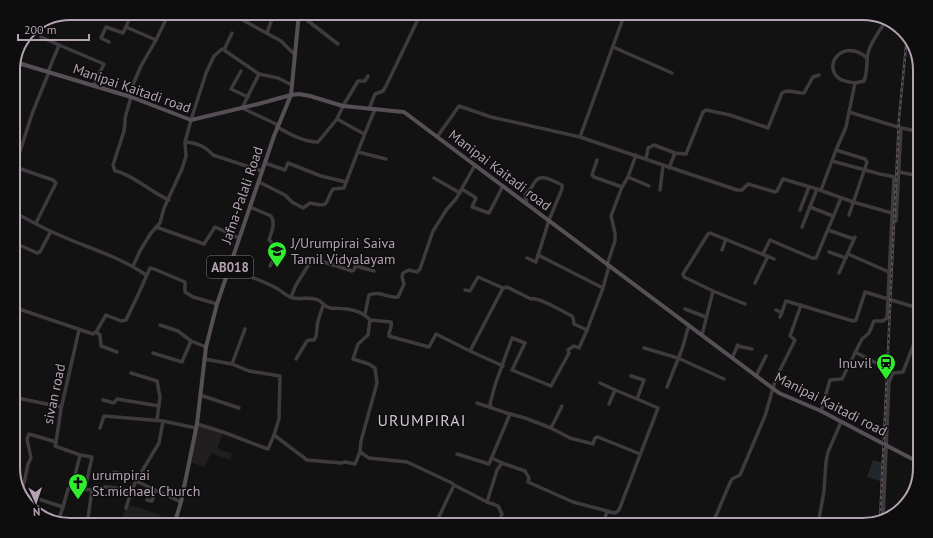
<svg xmlns="http://www.w3.org/2000/svg" width="933" height="538" font-family="'PT Sans',sans-serif">
	<style>
		.built { fill: #201e1f }
		.green { fill: #22272b }
		.lines { fill: none; stroke-linecap: round; stroke-linejoin: round }
		.minor { stroke: #3f3a3e; stroke-width: 3.5 }
		.major { stroke: #574f56; stroke-width: 4 }
		.rail-casing { stroke: #574f57; stroke-width: 2.5 }
		.rail { stroke: #0e0d0e; stroke-width: 1; stroke-dasharray: 3; stroke-linecap: butt }
		.labels { text-anchor: middle; dominant-baseline: central; stroke-width: 3; stroke-linejoin: round; paint-order: stroke }
		.shield { fill: #0e0d0e; stroke: #827682; stroke-width: 1 }
		.shield-label { font-size: 13px; font-weight: bold; fill: #b4a3b3 }
		.street-label { font-size: 14px; fill: #b4a3b3; stroke: #0e0d0e }
		.poi-label { font-size: 14px; fill: #b4a3b3; stroke: #0e0d0e; text-anchor: start }
		.quarter-label { font-size: 16px; letter-spacing: 1px; fill: #d0c4cf; stroke: #0e0d0e }
		.rim { fill: none; stroke: #b4a3b3; stroke-width: 2 }
	</style>
	<rect width="100%" height="100%" fill="#131213"/>
	<g class="built">
		<path d="M195 422 223 434 217 448 232 454 230 460 211 453 204 467 188 461Z"/>
		<path d="M75 474 87 478 85 489 72 488Z"/>
		<path d="M127 504 161 515 157 525H120Z"/>
	</g>
	<path class="green" d="M873 460 884 463 883 482 867 477Z"/>
	<g class="lines">
		<g class="minor">
			<path d="M114 13 129 19 126 27 156 40"/>
			<path d="M237 13 239 14V18L281 41 295 55"/>
			<path d="M299 14 338 44"/>
			<path d="M887 19C881 29 871 41 868 53 866 62 868 72 864 81L855 83 849 112 901 128 896 221"/>
			<path d="M232 33 224 50 259 74 278 78 292 85"/>
			<path d="M267 33 274 13"/>
			<path d="M41 37 59 45 48 72"/>
			<path d="M109 42 101 38 106 27 123 33 126 27"/>
			<path d="M59 45 104 64 93 86"/>
			<path d="M613 47 672 73"/>
			<path d="M241 71 231 89 248 97"/>
			<path d="M259 74 242 108 278 125"/>
			<path d="M855 83C850 82 845 82 840 79 821 66 843 37 867 58"/>
			<path d="M128 96 141 66 156 40 169 13"/>
			<path d="M131 97 125 118V123L124 131 113 165 115 171C132 174 152 193 169 200"/>
			<path d="M369 109 375 94 383 91 386 86 421 13"/>
			<path d="M337 119 364 134"/>
			<path d="M191 120 206 73 214 56 222 49"/>
			<path d="M277 127C290 134 303 142 318 142L337 119 343 106 358 81H365L368 76"/>
			<path d="M901 128 917 131 920 127"/>
			<path d="M437 137 459 106 491 117 580 137 625 13"/>
			<path d="M580 137 737 190H742L748 184 775 192 777 191 783 179 817 189 853 202 892 213"/>
			<path d="M185 142C197 143 205 146 213 155L262 171"/>
			<path d="M358 152 386 159"/>
			<path d="M646 159 648 148 654 145 675 153 686 154 703 112 706 110 730 115 768 128 782 93C788 88 797 94 804 93L813 77 819 75"/>
			<path d="M597 160 592 175 594 177 622 187"/>
			<path d="M832 161 880 174 895 177"/>
			<path d="M265 163 285 170 288 163 321 176 346 182"/>
			<path d="M669 168 675 153"/>
			<path d="M899 172 920 176"/>
			<path d="M628 177 649 186"/>
			<path d="M434 178 460 193"/>
			<path d="M259 182 285 195 292 202 303 208 310 203C331 208 324 203 333 189L344 188C354 161 364 135 375 109"/>
			<path d="M462 189 476 198 472 207 489 213 503 186"/>
			<path d="M660 190 663 166"/>
			<path d="M821 190 836 150"/>
			<path d="M527 204 525 195C532 188 530 189 535 182 540 172 555 182 562 185V189L549 220 536 262 527 258"/>
			<path d="M250 207 271 216C276 223 271 233 269 240L277 248 278 250 270 266"/>
			<path d="M810 207 833 216"/>
			<path d="M800 210 809 187"/>
			<path d="M13 212C28 219 42 228 57 234 87 248 119 256 146 275"/>
			<path d="M849 215 867 162 865 159 836 150 846 127 849 112"/>
			<path d="M36 223 56 183 53 180 15 167 32 114 49 72"/>
			<path d="M156 227 204 244 215 227 239 238"/>
			<path d="M802 227 817 189"/>
			<path d="M828 230 854 239"/>
			<path d="M13 248 15 243 37 253 40 252 51 231"/>
			<path d="M722 250 726 239"/>
			<path d="M829 252 846 258"/>
			<path d="M763 254 770 240 812 258H816L841 198"/>
			<path d="M848 254 889 272"/>
			<path d="M538 255 603 288 609 266"/>
			<path d="M607 265 615 241V233L611 216 622 187 628 177 636 155"/>
			<path d="M133 266 140 251 151 233 160 223 164 208 182 169 186 156 185 142 191 120"/>
			<path d="M839 273 855 237"/>
			<path d="M755 283 768 256"/>
			<path d="M920 286 914 304V306L920 309"/>
			<path d="M465 290 470 291 478 277 503 288"/>
			<path d="M713 291 745 304"/>
			<path d="M291 297 296 285 311 261 324 262 352 271 354 270 355 267 356 266 374 271"/>
			<path d="M13 307 93 334 96 332 106 315 121 321 126 320 138 295 150 268 154 269 185 282V292L193 297 217 304"/>
			<path d="M685 309 706 317"/>
			<path d="M776 310 782 313"/>
			<path d="M365 314 369 295C380 290 388 299 398 297L404 284 402 277 403 273 409 270 417 272 420 269 433 231 447 209 456 199 475 165"/>
			<path d="M780 317 786 301 853 321 856 320 865 292 911 306H914"/>
			<path d="M370 320 391 322C393 327 388 331 389 336L392 337 429 347 436 334 470 351"/>
			<path d="M160 325 178 331 191 341 206 347"/>
			<path d="M96 332 100 335 101 346 117 352"/>
			<path d="M702 335 713 291 684 277 683 274 708 234 710 233 774 259"/>
			<path d="M737 346 752 349"/>
			<path d="M644 348 678 358 724 379"/>
			<path d="M855 352 880 365"/>
			<path d="M153 353 182 362 191 341"/>
			<path d="M732 358 738 345"/>
			<path d="M204 359 232 364 249 371 280 376 279 419 274 435"/>
			<path d="M296 359 307 341 309 340H314C318 335 316 333 317 328 317 321 321 312 323 306"/>
			<path d="M232 364 245 329"/>
			<path d="M503 366 470 351 503 288 507 287 531 299C540 297 563 312 572 316L573 318 574 324 587 330"/>
			<path d="M131 373 157 381 160 397 157 420"/>
			<path d="M756 376 766 356"/>
			<path d="M600 383 615 390"/>
			<path d="M667 387 682 349 689 325"/>
			<path d="M200 395 239 408"/>
			<path d="M13 397 61 407"/>
			<path d="M103 400 114 403 117 399 159 406"/>
			<path d="M477 403 510 414"/>
			<path d="M609 404 615 390 637 399"/>
			<path d="M491 407 490 404 495 385 512 338 525 343 512 370 551 386 569 353 568 350 574 346 579 348 587 330 603 288"/>
			<path d="M821 411 830 380 842 379 862 339 869 333 874 321H883L887 318 894 177"/>
			<path d="M197 424 223 432 265 448 268 449 274 435 307 460 341 463 345 462 355 464 360 452 361 441 377 383 375 368 369 364 353 359 358 344 368 335 370 320C359 308 345 309 330 308 324 307 323 302 318 300 310 296 301 300 293 298 287 297 283 292 278 289 263 280 245 275 229 269"/>
			<path d="M100 428 104 416 163 421"/>
			<path d="M551 428 562 406"/>
			<path d="M56 442 55 446 80 455 72 488"/>
			<path d="M360 452 369 458 407 462 452 483 454 485 435 525"/>
			<path d="M457 454 489 464 510 414 525 418 551 428 570 438 593 444 595 438 598 437 640 454"/>
			<path d="M80 455 92 457 85 489"/>
			<path d="M492 458 502 463"/>
			<path d="M114 472 136 478"/>
			<path d="M454 485 487 502 497 470 502 463 525 471 529 478 528 482 573 502 607 511"/>
			<path d="M23 494 63 507 68 489 72 488 92 490 106 487 115 488 131 492 136 481"/>
			<path d="M21 498 28 464 31 458 27 439 29 434 56 442 61 409 79 330"/>
			<path d="M147 500 152 501 155 491"/>
			<path d="M181 502 136 481 159 443 163 421 196 428"/>
			<path d="M487 502 498 506 502 514 498 525"/>
			<path d="M126 508 131 492"/>
			<path d="M883 520 889 382 893 373 903 372 920 328"/>
			<path d="M58 522 63 507"/>
			<path d="M87 525 92 490"/>
			<path d="M603 525 607 511 615 513 619 510 658 408 637 399 644 380 631 376"/>
			<path d="M712 525 729 485 732 479 740 475 765 416 776 378 795 340 790 336 801 305"/>
			<path d="M818 525 824 491 826 462 828 452 841 422"/>
		</g>
		<g class="major">
			<path d="M15 62 131 97 191 120 258 104 291 95 299 94 310 96 343 106 404 112 779 393 821 411 920 463"/>
			<path d="M174 525 181 502 197 424 206 347 217 304 274 136 291 95 299 13"/>
		</g>
		<g class="rail-casing">
			<path id="rail" d="M880 520 899 118 907 36"/>
		</g>
		<use href="#rail" class="rail"/>
	</g>
	<defs>
		<g id="school-pin" transform="scale(1)"><path d="M0 17L-7.5 6A9.5 9.5 0 1 1 7.5 6Z" fill="#30ee2f" stroke="#0e0d0e"/><path d="M0-5L7-2L0 1L-7-2ZM-4 1L0 2.5L4 1V4Q0 6-4 4Z" fill="#111"/></g>
		<g id="station-pin" transform="scale(1)"><path d="M0 17L-7.5 6A9.5 9.5 0 1 1 7.5 6Z" fill="#30ee2f" stroke="#0e0d0e"/><path d="M-3-6H3Q5-6 5-4V2Q5 4 3 4L4.5 6H3L1.5 4h-3L-3 6H-4.5L-3 4Q-5 4-5 2V-4Q-5-6-3-6ZM-3.5-4v3h7v-3ZM-3.5 1v1.5H-2V1ZM2 1v1.5H3.5V1Z" fill="#111"/></g>
		<g id="church-pin" transform="scale(1)"><path d="M0 17L-7.5 6A9.5 9.5 0 1 1 7.5 6Z" fill="#30ee2f" stroke="#0e0d0e"/><path d="M-1.2-6h2.4v3.5h3.3v2.4h-3.3V6h-2.4V-.1h-3.3v-2.4h3.3Z" fill="#111"/></g>
	</defs>
	<g fill-rule="evenodd">
		<use href="#school-pin" x="277" y="251"/>
		<use href="#station-pin" x="886" y="363"/>
		<use href="#church-pin" x="78" y="483"/>
	</g>
	<g class="labels">
		<rect class="shield" x="207" y="256" width="46" height="22" rx="3"/>
		<g class="shield-label">
			<text x="230" y="267">AB018</text>
		</g>
		<g class="street-label">
			<text transform="translate(132 88) rotate(19)">Manipai Kaitadi road</text>
			<text transform="translate(500 170) rotate(37)">Manipai Kaitadi road</text>
			<text transform="translate(242 195) rotate(-71)">Jafna-Palali Road</text>
			<text transform="translate(54 394) rotate(-78)">sivan road</text>
			<text transform="translate(831 404) rotate(27)">Manipai Kaitadi road</text>
		</g>
		<g class="poi-label">
			<text x="291" y="243">J/Urumpirai Saiva<tspan x="291" dy="16">Tamil Vidyalayam</tspan></text>
			<text x="872" y="363" text-anchor="end">Inuvil</text>
			<text x="92" y="475">urumpirai<tspan x="92" dy="16">St.michael Church</tspan></text>
		</g>
		<g class="quarter-label">
			<text x="422" y="420">URUMPIRAI</text>
		</g>
	</g>
	<path d="M0 0H933V538H0ZM70 20H863A50 50 0 0 1 913 70V468A50 50 0 0 1 863 518H70A50 50 0 0 1 20 468V70A50 50 0 0 1 70 20Z" fill="#0e0d0e" fill-rule="evenodd"/>
	<path class="rim" d="M70 20H863A50 50 0 0 1 913 70V468A50 50 0 0 1 863 518H70A50 50 0 0 1 20 468V70A50 50 0 0 1 70 20Z"/>
	<g transform="translate(36 502) rotate(177)" stroke="#0e0d0e" stroke-width="3" paint-order="stroke">
	<path d="M0-3L7 15L0 10L-7 15Z" fill="#b4a3b3"/>
	<text y="-6" font-size="11" font-weight="bold" text-anchor="middle" fill="#b4a3b3">N</text>
	</g>
	<path d="M18 34v6h71v-6" fill="none" stroke="#b4a3b3" stroke-width="2"/>
	<text x="24" y="34" font-size="12" fill="#b4a3b3" stroke="#0e0d0e" stroke-width="3" paint-order="stroke">200 m</text>
</svg>
